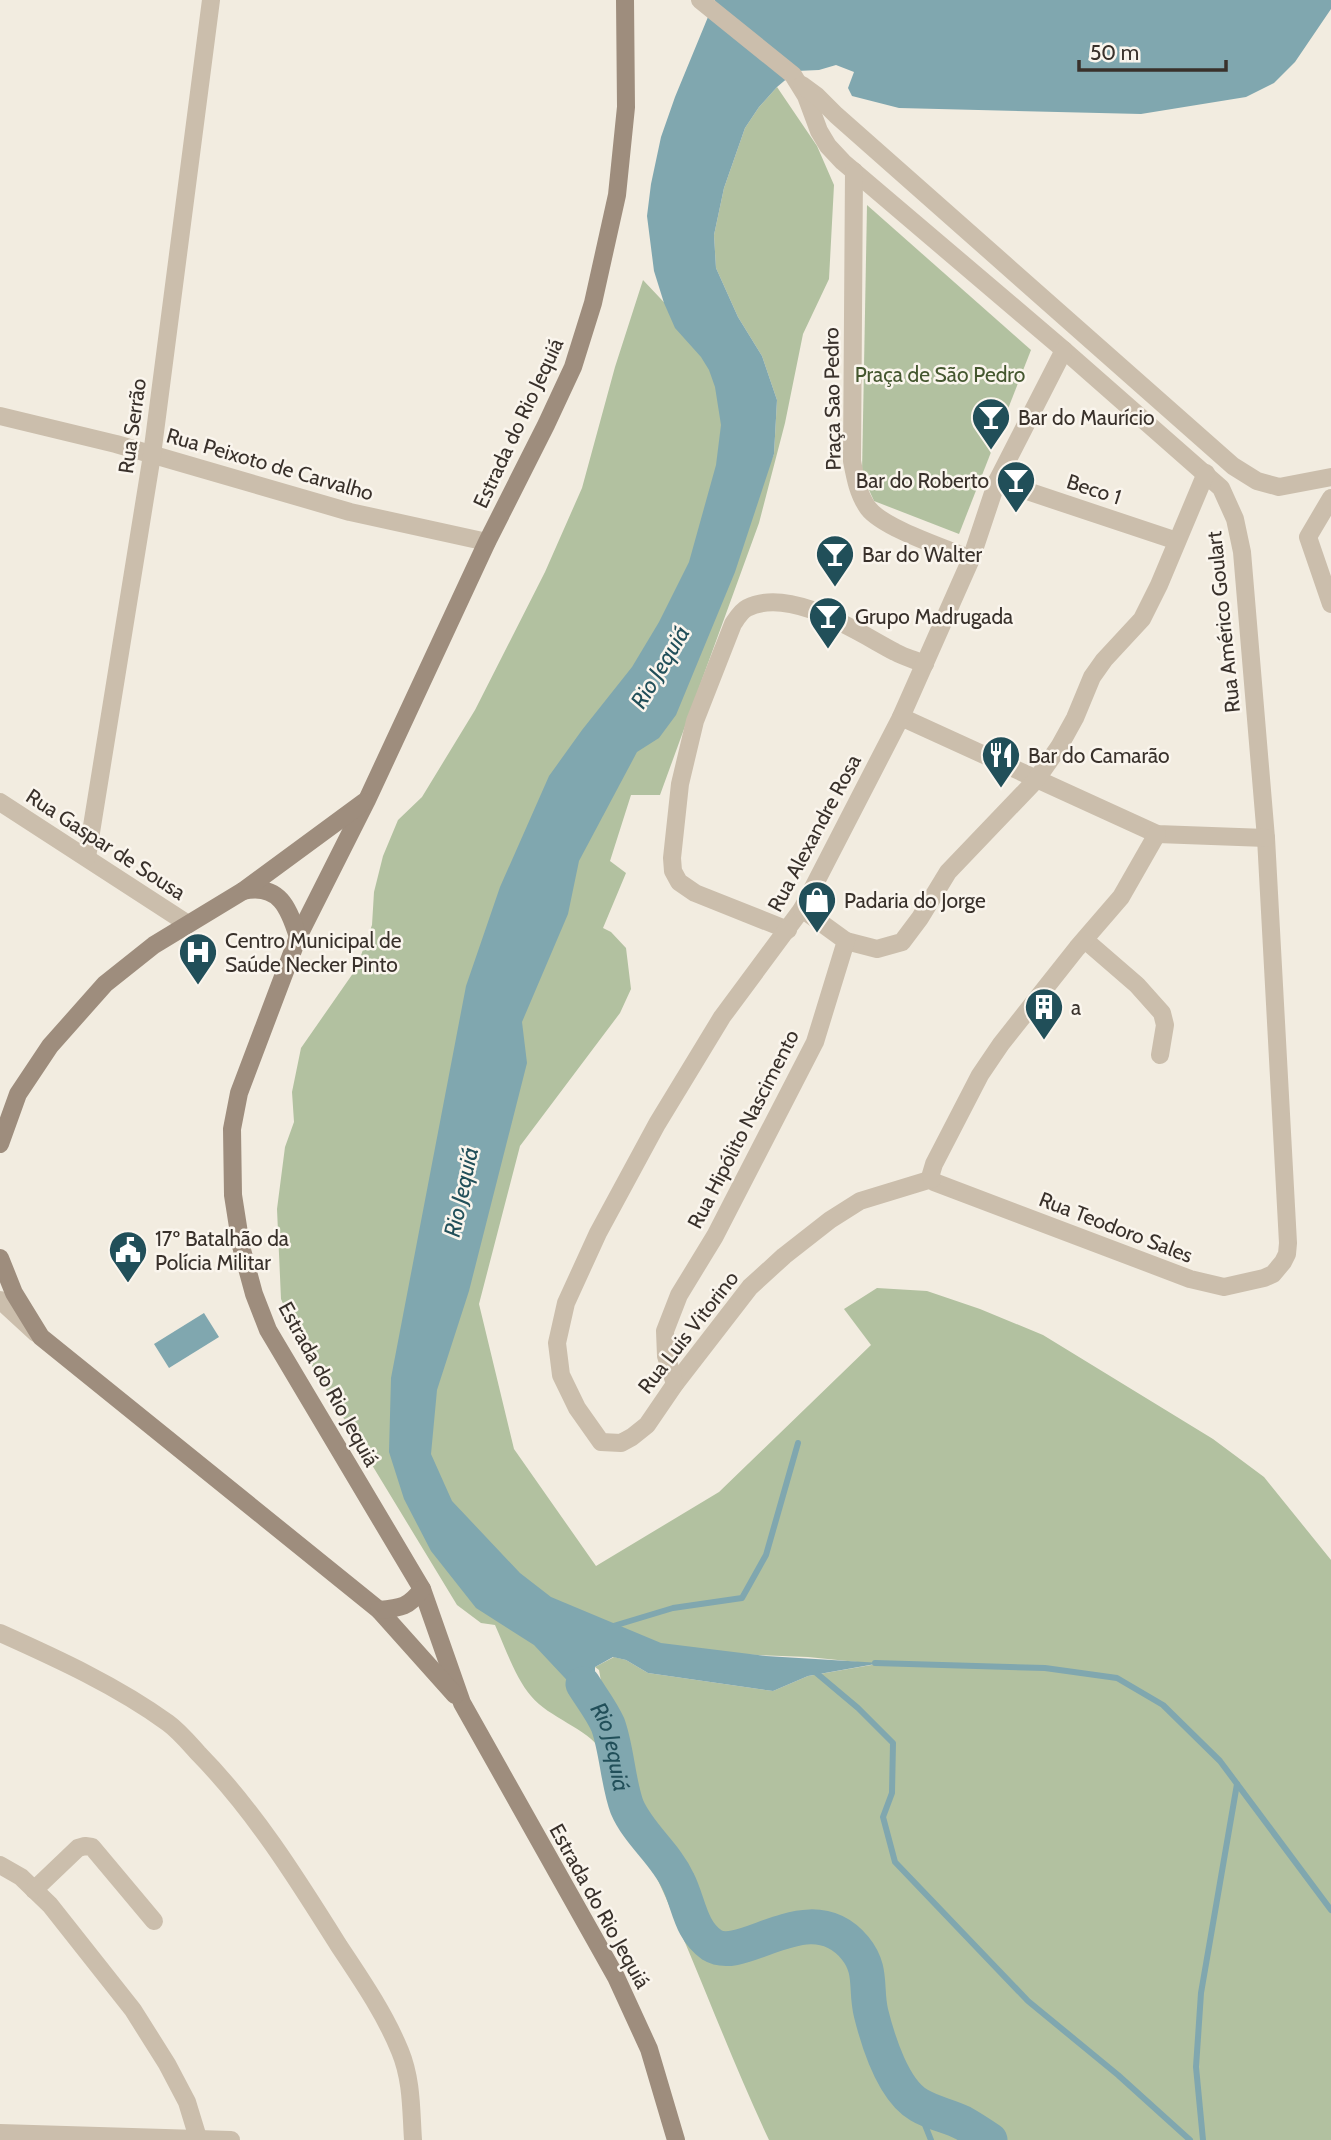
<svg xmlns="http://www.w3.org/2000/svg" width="1331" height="2140" font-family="Cabin,sans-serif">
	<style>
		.green { fill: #b2c1a0 }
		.water { fill: #80a7af }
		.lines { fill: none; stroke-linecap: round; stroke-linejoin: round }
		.stream { stroke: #80a7af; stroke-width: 6 }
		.river { stroke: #80a7af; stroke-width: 35 }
		.minor { stroke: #cbbeac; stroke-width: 18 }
		.secondary { stroke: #9e8d7d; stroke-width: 18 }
		.labels { text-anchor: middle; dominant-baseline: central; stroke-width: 5; stroke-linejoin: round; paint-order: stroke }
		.park-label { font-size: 21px; fill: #44572f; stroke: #faf5ed }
		.street-label { font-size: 21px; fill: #39312b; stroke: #faf5ed }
		.poi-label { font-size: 21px; fill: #39312b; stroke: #faf5ed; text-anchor: start }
		.water-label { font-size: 23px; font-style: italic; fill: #214f59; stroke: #faf5ed }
	</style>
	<rect width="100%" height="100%" fill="#f2ece0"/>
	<g class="green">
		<path d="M777 87 817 146 834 185 829 279 803 334 785 423 759 523 660 795H631L610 861 626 873 603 928 611 932 626 948 631 989 620 1013 520 1146 479 1304 514 1449 596 1566 719 1492 871 1345 844 1309 877 1288 927 1291 980 1309 1043 1335 1213 1439 1264 1477 1331 1560V2140H769C728 2053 696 1963 656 1876 644 1849 626 1824 611 1797 604 1784 611 1766 602 1751 587 1728 549 1718 531 1696 515 1677 505 1647 495 1625L481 1623 457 1605 304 1353 281 1299 277 1209 285 1147 294 1122 292 1092 301 1048 356 969 372 925 374 892 383 856 398 820 422 797 475 710 545 572 582 488 615 367 643 280 709 350 719 366 725 384 732 425 727 468 700 566 668 627 641 673 591 736 559 781 511 891 476 989 401 1379 400 1451 416 1513 455 1575 489 1615 539 1636 602 1687 599 1670 595 1667 614 1657 626 1660 648 1673 773 1691 808 1676 877 1664 808 1657 659 1651 644 1642 568 1610 547 1604 514 1579 445 1506 423 1456 429 1388 461 1288 519 1063 513 1021 560 912 572 858 631 746 653 732 668 711 774 454 777 400 762 356 738 317 716 268 714 235 724 188 745 128 759 107Z"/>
		<path d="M867 205 1031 350 959 534 874 501 862 474Z"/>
	</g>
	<g class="water">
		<path d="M715 0H1331V9L1295 62 1274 83 1246 97 1141 114 899 108 852 96 848 88 854 72 836 65 819 70 796 71 777 87 759 107 745 128 724 188 714 235 716 268 738 317 762 356 777 400 774 454 735 572 676 715 659 738 637 752 579 861 568 914 522 1022 527 1063 469 1291 437 1390 431 1454 452 1501 520 1573 551 1597 661 1643 766 1656 881 1663 808 1676 773 1691 648 1673 626 1660 613 1657 595 1667V1678L607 1723 534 1645 476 1608 431 1551 404 1499 389 1452 391 1378 466 986 500 887 549 776 582 730 632 667 659 622 689 562 716 465 721 425 715 387 709 370 701 357 675 328 664 303 654 271 647 216 651 184 661 137 675 97Z"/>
		<path d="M204 1313 219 1337 169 1368 154 1344Z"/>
	</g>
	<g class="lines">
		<g class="stream">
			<path d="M610 1627 673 1608 742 1598 766 1555 798 1443"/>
			<path d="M875 1663 1045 1668 1117 1678 1163 1705 1220 1761 1331 1910"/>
			<path d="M814 1671 858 1708 893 1743 892 1793 883 1817 895 1862 1028 2001 1118 2075 1190 2140"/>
			<path d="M917 2105 931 2140"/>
			<path d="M1203 2140 1196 2067 1201 1993 1237 1784"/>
		</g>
		<path class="river" id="s1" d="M583 1684C591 1697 602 1711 608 1725 617 1750 618 1783 627 1807 639 1835 665 1853 678 1881 689 1903 690 1930 712 1945 744 1965 809 1893 855 1948 873 1970 865 1988 871 2013 878 2041 893 2090 919 2105 932 2113 949 2116 963 2123 972 2128 981 2134 990 2140"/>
		<g class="minor">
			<path d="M700 0 793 75 806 96 819 131 828 146 843 162 1064 350 1221 488 1235 519 1242 552 1266 838 1288 1243 1287 1254 1283 1262 1273 1274 1264 1278 1224 1287 1190 1279 934 1182 932 1179"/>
			<path d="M802 85 817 96 836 115 1233 466 1257 481 1279 487 1331 477"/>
			<path d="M854 171 852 461C855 477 858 494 868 508 883 528 945 548 971 559"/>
			<path d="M0 416 116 444 350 512 487 542"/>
			<path d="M997 481 1177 541"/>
			<path d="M1331 498 1308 537 1331 604"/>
			<path d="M901 717 1157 834 1266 838"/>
			<path d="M0 802 188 924"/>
			<path d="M87 857 152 455 211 0"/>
			<path d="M788 930 695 893 679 882 673 871 672 858 680 784 695 721 733 624C737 618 741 611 747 608 790 586 857 632 895 652 904 657 915 660 925 664"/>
			<path d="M1085 940 1137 985 1162 1013 1165 1025 1160 1055"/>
			<path d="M846 941 877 949 902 942 920 918 948 872 1036 780 1059 747 1075 718 1092 677 1104 660 1142 619 1159 585 1206 473"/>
			<path d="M932 1179 860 1201 830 1220 784 1256 750 1287 675 1384 647 1425 632 1437 621 1443 601 1442 577 1408 561 1375 557 1343 566 1303 598 1233 657 1124 722 1017 802 909 901 717 971 559 997 481 1064 350"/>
			<path d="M932 1179 931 1174 934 1164 980 1075 1001 1044 1077 948 1121 897 1157 834"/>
			<path d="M0 1300 36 1333"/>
			<path d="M675 1384 666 1356 665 1331 679 1295 715 1236 815 1042 846 941 802 909"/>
			<path d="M0 1633C58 1659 117 1686 168 1723 179 1731 189 1743 198 1753 254 1810 297 1879 339 1946 361 1979 385 2014 400 2051 412 2080 411 2110 413 2140"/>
			<path d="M0 1865 21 1877 50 1905 133 2010 167 2064 187 2102 198 2138"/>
			<path d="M34 1890 78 1848 85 1846 92 1847 154 1921"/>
			<path d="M0 2133 231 2140"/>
		</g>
		<g class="secondary">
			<path d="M625 0 626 107 617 195 593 303 573 367 546 425 487 542 367 800 298 937 239 1093 232 1129 233 1195 241 1246 254 1294 268 1330 422 1589 462 1703 616 1977 649 2049 676 2140"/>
			<path d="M243 891C279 883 289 908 298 937"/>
			<path d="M0 1144 18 1094 50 1046 105 984 154 945 243 891 364 802"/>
			<path d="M0 1258 14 1293 41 1337 379 1610 455 1695"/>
			<path d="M379 1610C401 1608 409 1607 422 1589"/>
		</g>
	</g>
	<defs>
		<g id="bar-pin" transform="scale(2.0125)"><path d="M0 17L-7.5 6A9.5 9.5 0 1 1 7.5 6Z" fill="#214f59" stroke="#faf5ed"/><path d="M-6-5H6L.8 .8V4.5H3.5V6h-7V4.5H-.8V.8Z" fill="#fff"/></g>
		<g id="restaurant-pin" transform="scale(2.0125)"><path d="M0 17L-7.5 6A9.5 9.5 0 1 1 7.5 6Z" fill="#214f59" stroke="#faf5ed"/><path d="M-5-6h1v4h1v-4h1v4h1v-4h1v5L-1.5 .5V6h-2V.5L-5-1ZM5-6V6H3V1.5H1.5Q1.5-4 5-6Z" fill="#fff"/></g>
		<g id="shop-pin" transform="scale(2.0125)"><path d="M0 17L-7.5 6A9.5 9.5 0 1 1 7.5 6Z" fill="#214f59" stroke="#faf5ed"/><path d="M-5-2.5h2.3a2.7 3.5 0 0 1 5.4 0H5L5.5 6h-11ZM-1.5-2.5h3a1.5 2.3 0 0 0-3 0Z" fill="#fff"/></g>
		<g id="hospital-pin" transform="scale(2.0125)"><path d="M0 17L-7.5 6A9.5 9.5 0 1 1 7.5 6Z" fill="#214f59" stroke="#faf5ed"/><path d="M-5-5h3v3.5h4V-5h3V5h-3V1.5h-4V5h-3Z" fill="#fff"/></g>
		<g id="building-pin" transform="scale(2.0125)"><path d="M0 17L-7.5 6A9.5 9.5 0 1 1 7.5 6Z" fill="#214f59" stroke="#faf5ed"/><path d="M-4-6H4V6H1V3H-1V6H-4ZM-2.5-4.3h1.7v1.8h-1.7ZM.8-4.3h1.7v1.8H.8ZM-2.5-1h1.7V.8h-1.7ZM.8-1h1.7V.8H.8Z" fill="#fff"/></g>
		<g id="civic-pin" transform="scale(2.0125)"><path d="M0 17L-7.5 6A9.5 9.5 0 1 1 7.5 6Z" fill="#214f59" stroke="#faf5ed"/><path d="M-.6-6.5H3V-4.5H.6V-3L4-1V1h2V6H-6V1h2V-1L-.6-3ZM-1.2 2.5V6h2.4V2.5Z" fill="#fff"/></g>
	</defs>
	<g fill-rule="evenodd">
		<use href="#bar-pin" x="991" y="417"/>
		<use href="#bar-pin" x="1016" y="480"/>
		<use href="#bar-pin" x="835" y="554"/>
		<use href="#bar-pin" x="828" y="616"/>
		<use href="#restaurant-pin" x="1001" y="755"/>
		<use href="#shop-pin" x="817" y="900"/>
		<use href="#hospital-pin" x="198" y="952"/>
		<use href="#building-pin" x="1044" y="1007"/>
		<use href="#civic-pin" x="128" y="1250"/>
	</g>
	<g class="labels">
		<g class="park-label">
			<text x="940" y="374">Praça de São Pedro</text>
		</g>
		<g class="street-label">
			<text transform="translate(832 399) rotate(-91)">Praça Sao Pedro</text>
			<text transform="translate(518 423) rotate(-65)">Estrada do Rio Jequiá</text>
			<text transform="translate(132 426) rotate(-82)">Rua Serrão</text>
			<text transform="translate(270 464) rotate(16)">Rua Peixoto de Carvalho</text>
			<text transform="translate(1094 489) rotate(18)">Beco 1</text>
			<text transform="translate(1223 622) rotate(-96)">Rua Américo Goulart</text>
			<text transform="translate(814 833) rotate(-62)">Rua Alexandre Rosa</text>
			<text transform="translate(106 844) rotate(33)">Rua Gaspar de Sousa</text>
			<text transform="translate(743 1129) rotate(-63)">Rua Hipólito Nascimento</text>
			<text transform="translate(1116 1227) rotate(21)">Rua Teodoro Sales</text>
			<text transform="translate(688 1332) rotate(-52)">Rua Luis Vitorino</text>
			<text transform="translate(329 1384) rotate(61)">Estrada do Rio Jequiá</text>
			<text transform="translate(600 1906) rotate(61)">Estrada do Rio Jequiá</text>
		</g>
		<g class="poi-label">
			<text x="1018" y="417">Bar do Maurício</text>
			<text x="989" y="480" text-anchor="end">Bar do Roberto</text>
			<text x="862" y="554">Bar do Walter</text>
			<text x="855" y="616">Grupo Madrugada</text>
			<text x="1028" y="755">Bar do Camarão</text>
			<text x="844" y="900">Padaria do Jorge</text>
			<text x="225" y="940">Centro Municipal de<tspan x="225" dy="24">Saúde Necker Pinto</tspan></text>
			<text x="1071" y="1007">a</text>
			<text x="155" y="1238">17º Batalhão da<tspan x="155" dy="24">Polícia Militar</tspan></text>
		</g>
		<g class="water-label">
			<text transform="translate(660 667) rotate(-59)">Rio Jequiá</text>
			<text transform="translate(461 1192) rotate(-78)">Rio Jequiá</text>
			<text stroke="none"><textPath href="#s1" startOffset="70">Rio Jequiá</textPath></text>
		</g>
	</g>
	<path d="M1079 60v10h147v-10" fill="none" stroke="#39312b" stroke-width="3.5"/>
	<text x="1090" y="60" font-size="21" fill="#39312b" stroke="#faf5ed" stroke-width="5" paint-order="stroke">50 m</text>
</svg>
